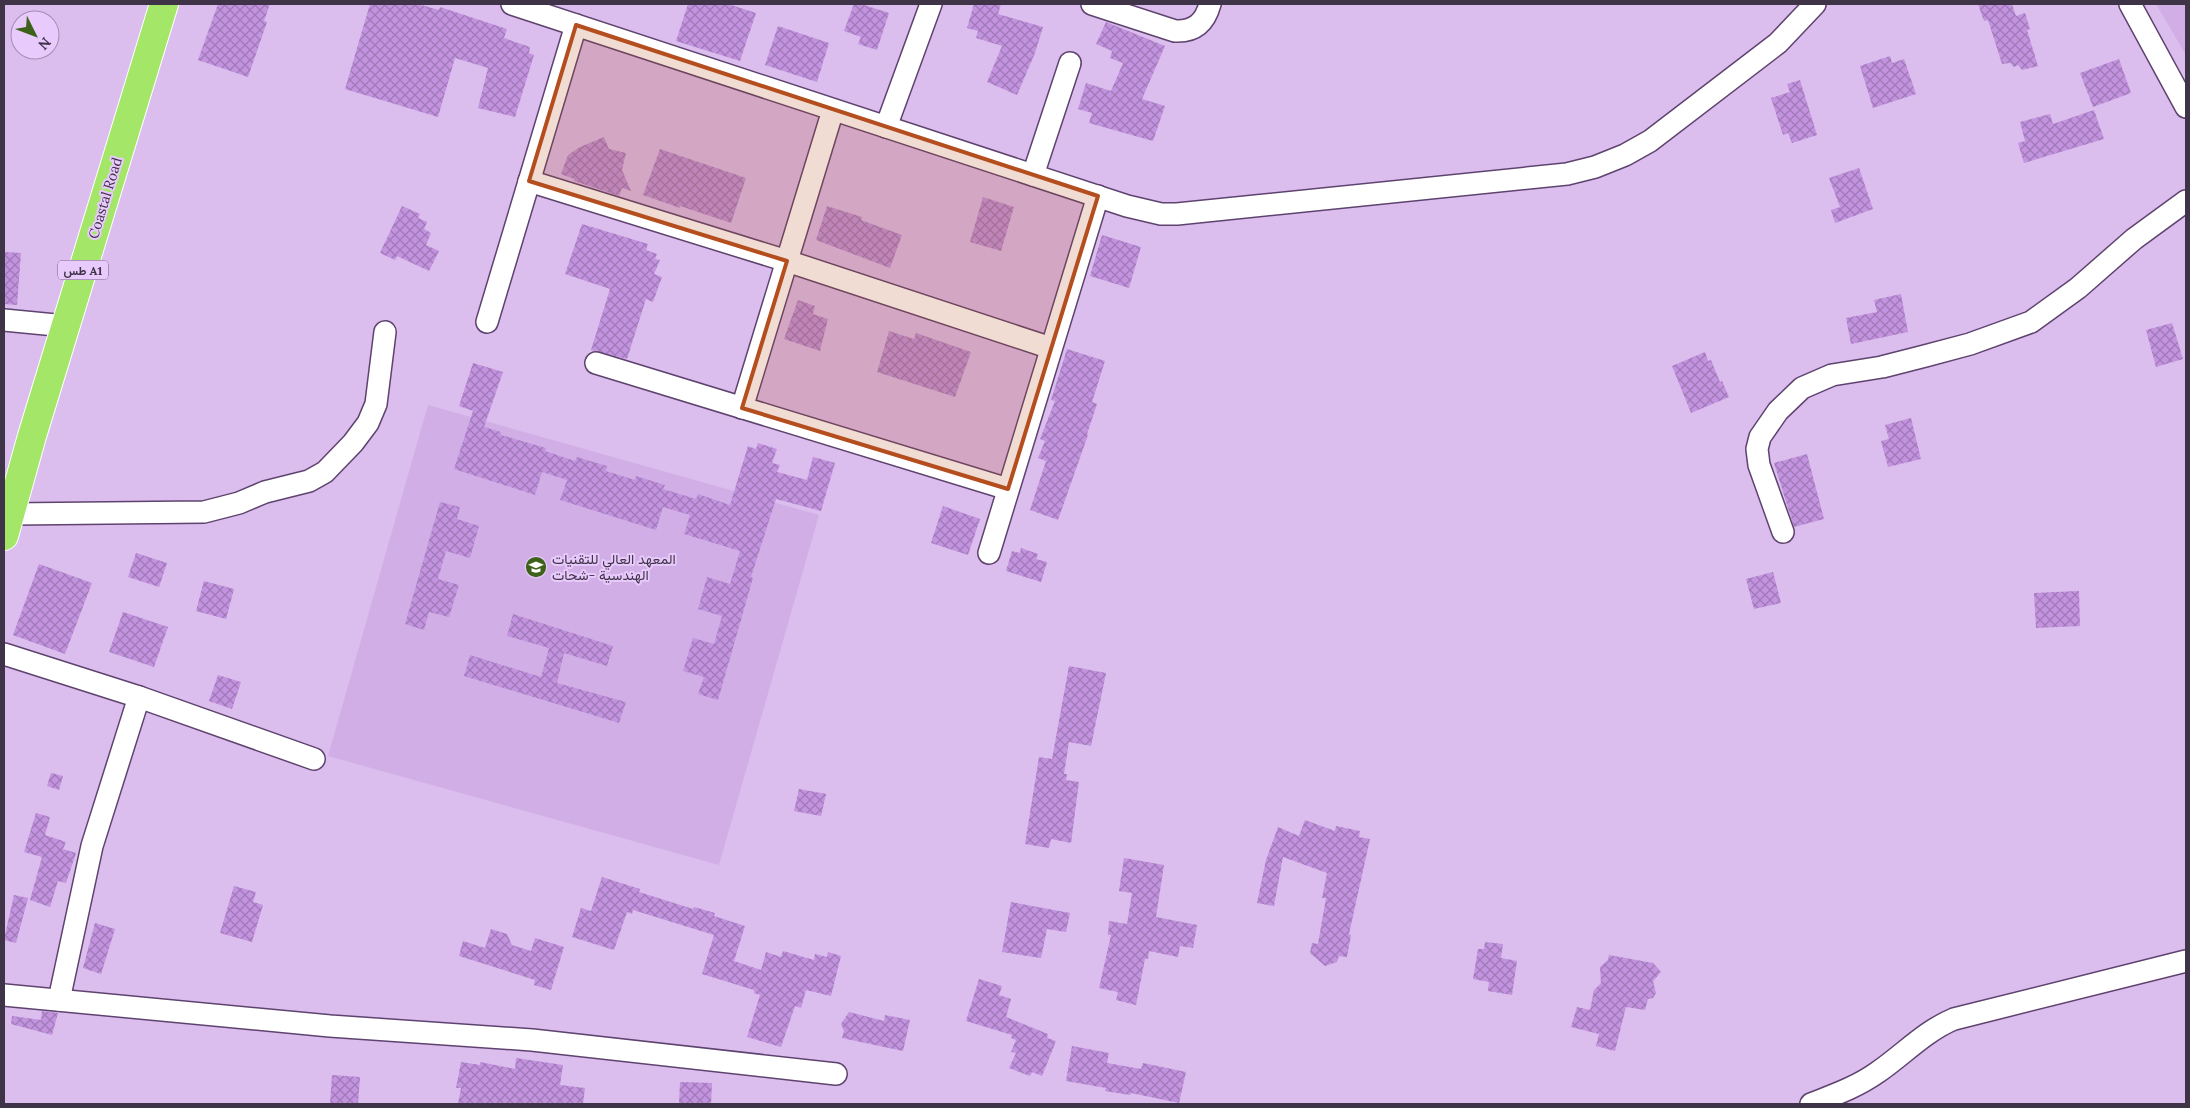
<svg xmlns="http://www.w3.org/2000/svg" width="2190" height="1108" font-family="Lora,Vazirmatn,serif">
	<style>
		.built { fill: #d1afe6 }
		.building { fill: url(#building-cross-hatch) }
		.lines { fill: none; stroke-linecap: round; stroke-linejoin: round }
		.minor-casing { stroke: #5e436e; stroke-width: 24 }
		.highway-casing { stroke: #fff; stroke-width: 30 }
		.minor { stroke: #fff; stroke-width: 21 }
		.highway { stroke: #a3e668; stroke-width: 28 }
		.marked { fill: #b54e1e; fill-opacity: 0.2; stroke: #b54e1e; stroke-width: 4; stroke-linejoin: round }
		.labels { text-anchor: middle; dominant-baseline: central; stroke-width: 4; stroke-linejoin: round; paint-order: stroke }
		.shield { fill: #e8cafc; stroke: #72607d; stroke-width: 1 }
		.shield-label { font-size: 12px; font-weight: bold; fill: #3f3347 }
		.street-label { font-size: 14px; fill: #3f3347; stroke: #e8cafc }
		.poi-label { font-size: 14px; fill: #3f3347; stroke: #e8cafc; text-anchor: start }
	</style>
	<defs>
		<pattern id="building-cross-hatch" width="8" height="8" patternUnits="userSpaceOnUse" patternTransform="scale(1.25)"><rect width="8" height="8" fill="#c393df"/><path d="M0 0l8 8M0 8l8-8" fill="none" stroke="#a079b7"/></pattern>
	</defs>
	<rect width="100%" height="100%" fill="#dbbdee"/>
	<g class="built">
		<path d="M2156 4H2186V55Z"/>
		<path d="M428 405 819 515 719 865 328 756Z"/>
	</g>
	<g class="building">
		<path d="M218 4H270L264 21 267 22 248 77 198 60Z"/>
		<path d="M370 4H418L439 10 440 7 507 29 504 38 530 47 529 53 534 55 515 117 478 108 488 68 455 58 438 117 345 89Z"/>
		<path d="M688 4H728L756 13 740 61 676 41Z"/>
		<path d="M854 4H861L889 13 877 50 858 44 861 37 844 31Z"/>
		<path d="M974 4H1001L998 14 1043 27 1035 53 1017 95 987 82 1002 46 976 38 978 31 967 28Z"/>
		<path d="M1978 4H2012L2016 16 2025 13 2030 29 2027 30 2038 66 2022 70 2018 65 2014 67 2010 63 2002 64 1988 20 1984 21Z"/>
		<path d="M1106 22 1165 46 1142 99 1165 106 1153 141 1089 123 1092 113 1078 109 1086 83 1111 91 1123 63 1110 58 1112 51 1096 44Z"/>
		<path d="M778 26 829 43 817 82 765 65Z"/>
		<path d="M1890 56 1892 63 1904 59 1916 94 1873 108 1860 66Z"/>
		<path d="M2119 59 2131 93 2093 107 2080 73Z"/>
		<path d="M1800 80 1817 135 1792 143 1788 133 1783 135 1771 98 1790 92 1787 84Z"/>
		<path d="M2094 110 2104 139 2024 163 2018 143 2025 141 2020 122 2050 114 2053 124Z"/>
		<path d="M604 137 609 149 626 153 622 170 631 191 622 188 619 196 574 181V179L561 174 568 155 580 147Z"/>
		<path d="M660 149 746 178 731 223 680 206V208L643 195Z"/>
		<path d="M1859 168 1873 209 1835 223 1831 210 1840 207 1829 178Z"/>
		<path d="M983 197 1014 207 1001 251 970 242Z"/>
		<path d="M402 206 420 214 418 218 427 222 424 229 431 233 426 245 439 251 429 271 397 256 395 260 380 253Z"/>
		<path d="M827 206 862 217 861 220 902 235 890 268 816 240Z"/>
		<path d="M582 224 648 244 646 250 657 254 655 259 660 260 654 274 662 277 653 302 646 299 627 359 591 350 610 289 565 274Z"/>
		<path d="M1102 235 1141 247 1129 288 1090 276Z"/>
		<path d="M4 252 21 253 17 305 4 304Z"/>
		<path d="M1901 294 1908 332 1851 344 1846 318 1877 312 1874 300Z"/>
		<path d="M798 300 815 306 813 314 828 319 820 351 784 339Z"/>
		<path d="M2172 323 2183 359 2156 367 2146 330Z"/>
		<path d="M889 331 914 339 916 333 971 352 955 397 877 372Z"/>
		<path d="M1067 349 1105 361 1092 402 1097 404 1087 434 1088 435 1058 520 1030 510 1046 461 1038 458 1045 441 1040 439 1055 401 1051 400Z"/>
		<path d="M1705 352 1708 361 1711 360 1720 382 1722 381 1729 397 1691 413 1672 366Z"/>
		<path d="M473 363 503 372 484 427 501 432V435L546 448 545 451 575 461 577 457 607 466 606 471 635 480 636 476 665 485 663 489 696 499 698 494 730 505 748 446 756 449 758 443 777 449 772 463 780 465 777 472 807 480 813 457 835 463 821 511 776 499 751 577 753 578 718 700 698 694 704 677 683 671 693 638 714 644 722 616 698 609 707 577 730 584 740 551 684 534 690 515 663 507 656 530 560 500 567 480 542 472 535 495 454 469 473 411 459 406Z"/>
		<path d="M1911 418 1921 459 1888 467 1881 441 1889 439 1885 425Z"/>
		<path d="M1807 454 1824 519 1794 527 1774 463Z"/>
		<path d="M440 502 460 507 457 519 479 526 470 558 446 551 438 579 459 585 449 617 429 612 424 630 405 624Z"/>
		<path d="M943 506 980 519 968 555 931 543Z"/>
		<path d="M1021 548 1038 554 1036 559 1047 562 1041 582 1006 571 1012 551 1020 553Z"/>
		<path d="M136 553 167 563 159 587 128 577Z"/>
		<path d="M39 564 92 583 65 654 13 635Z"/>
		<path d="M1773 572 1781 603 1754 609 1746 579Z"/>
		<path d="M204 581 234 589 226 619 196 611Z"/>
		<path d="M2079 591 2080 626 2036 628 2034 593Z"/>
		<path d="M123 612 168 627 154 667 109 652Z"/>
		<path d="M513 614 613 646 607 666 564 653 557 683 626 702 619 723 464 676 470 655 541 677 549 648 507 636Z"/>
		<path d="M1069 666 1106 673 1091 746 1069 742 1064 774H1067L1066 780 1079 782 1071 843 1051 839 1049 848 1025 844 1039 757 1052 759Z"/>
		<path d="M218 675 241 682 232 709 209 701Z"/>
		<path d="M51 773 63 776 59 790 47 786Z"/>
		<path d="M799 789 826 794 821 816 794 811Z"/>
		<path d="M36 813 50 817 45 835 66 842 63 849 76 853 66 883 58 881 50 907 30 900 42 857 24 852Z"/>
		<path d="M1305 820 1335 831 1336 826 1360 831 1359 837 1370 839 1349 934 1351 935 1347 957 1339 956 1337 962 1325 966 1310 953 1312 943 1318 944 1326 898H1322L1327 873 1283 857 1274 906 1257 903 1266 860 1278 827 1299 836Z"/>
		<path d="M1124 858 1164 865 1156 917 1197 925 1193 948 1180 946 1178 957 1149 951 1148 959H1145L1136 1005 1116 1000 1118 992 1099 988 1111 935H1108L1109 921 1127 924 1132 893 1119 891Z"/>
		<path d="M602 877 640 889 639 892 693 909 694 907 715 913 714 916 745 926 734 961 761 970 766 952 781 957 783 951 814 960 815 954 827 957 828 952 841 956 831 996 806 990 801 1008 795 1006 781 1047 747 1037 760 995 754 993V990L702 974 714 935 633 910 632 914 627 912 614 950 572 937 581 908 591 911Z"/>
		<path d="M234 886 256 892 253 902 263 905 252 942 220 933Z"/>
		<path d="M14 895 28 898 16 943 4 940Z"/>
		<path d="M1011 902 1070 913 1066 932 1047 929 1041 958 1002 952Z"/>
		<path d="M95 923 115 929 101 974 83 968Z"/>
		<path d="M491 929 507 934 512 945 531 951 535 938 564 947 551 990 534 985 535 980 459 956 463 941 485 948Z"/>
		<path d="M1485 942 1503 944 1501 958 1517 961 1512 995 1488 991 1489 982 1473 979 1478 949H1484Z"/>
		<path d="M1609 955 1653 963 1661 972 1653 981 1656 993 1653 998 1648 999 1645 1010 1626 1007 1615 1051 1596 1046 1599 1034 1571 1027 1577 1007 1590 1010 1594 990 1601 983 1600 967 1608 960Z"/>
		<path d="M979 979 1002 986 999 995 1011 999 1006 1017 1048 1034 1047 1038 1056 1041 1042 1076 1032 1072 1030 1076 1009 1068 1016 1053 1011 1052 1016 1040 1011 1038 1012 1035 966 1021Z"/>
		<path d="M42 1011 58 1013 52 1035 11 1024 12 1016 41 1020Z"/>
		<path d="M849 1012 884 1021 885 1015 910 1020 903 1051 842 1038 844 1031 841 1024Z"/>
		<path d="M1072 1046 1109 1053 1107 1063 1141 1069 1143 1063 1186 1072 1179 1103 1131 1093 1130 1095 1105 1091 1106 1088 1066 1081Z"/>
		<path d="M516 1058 563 1065 560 1085 585 1088 583 1104H458L461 1088H456L461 1062 480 1065V1062L515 1069Z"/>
		<path d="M332 1075 360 1077 358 1104H330Z"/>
		<path d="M680 1082 712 1083 711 1104H679Z"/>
	</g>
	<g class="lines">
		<g class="minor-casing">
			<g id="minor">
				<path d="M512 4 1127 206 1161 214H1177L1567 174 1595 167 1625 155 1650 141 1778 43 1815 4"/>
				<path d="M1092 4 1175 31C1195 32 1205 22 1210 4"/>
				<path d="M2130 4 2186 107"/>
				<path d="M886 127 931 4"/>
				<path d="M1033 175 1070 63"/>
				<path d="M529 181 787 261 1051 348"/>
				<path d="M4 320 66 326"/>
				<path d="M487 322 576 25"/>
				<path d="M596 363 1008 489"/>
				<path d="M742 408 833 110"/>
				<path d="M11 514 204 512 239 503 265 492 309 481 325 472 353 443 368 423 376 404 385 332"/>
				<path d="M1783 532 1759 465 1757 449 1760 437 1778 411 1802 388 1832 375 1882 367 1925 356 1970 344 2031 322 2078 288 2134 239 2186 201"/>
				<path d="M989 553 1098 196"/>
				<path d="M4 654 139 697 314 759"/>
				<path d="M4 995 330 1026 532 1040 836 1074"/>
				<path d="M59 1000 92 846 139 697"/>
				<path d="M1811 1104C1834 1095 1857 1087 1878 1072 1903 1055 1925 1031 1954 1019L2186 961"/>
			</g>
		</g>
		<g class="highway-casing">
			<path id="highway" d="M4 536 32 436 164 4"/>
		</g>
		<use href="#minor" class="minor"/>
		<use href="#highway" class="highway"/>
	</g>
	<path class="marked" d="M576 25 1098 196 1008 489 742 408 787 261 529 181Z"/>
	<defs>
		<g id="university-disc" transform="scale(1.125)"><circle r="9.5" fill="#3e6119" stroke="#e8cafc"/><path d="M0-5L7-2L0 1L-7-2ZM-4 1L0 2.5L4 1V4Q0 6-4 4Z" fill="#fff"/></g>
	</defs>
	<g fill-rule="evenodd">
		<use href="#university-disc" x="536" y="567"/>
	</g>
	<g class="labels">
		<rect class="shield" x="58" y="260.5" width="50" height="19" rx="4"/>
		<g class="shield-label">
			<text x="83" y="270">طس A1</text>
		</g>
		<g class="street-label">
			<text transform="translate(105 198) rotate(-73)">Coastal Road</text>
		</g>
		<g class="poi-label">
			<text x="552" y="559">المعهد العالي للتقنيات<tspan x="552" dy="16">الهندسية -شحات</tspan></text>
		</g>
	</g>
	<rect width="2190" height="1108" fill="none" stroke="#3f3347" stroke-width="10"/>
	<g transform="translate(35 35) rotate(132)"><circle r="24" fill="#e8cafc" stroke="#a48eb4"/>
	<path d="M0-4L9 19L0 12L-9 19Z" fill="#3e6119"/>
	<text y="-8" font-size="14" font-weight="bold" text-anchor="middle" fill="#3f3347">N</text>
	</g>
</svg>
